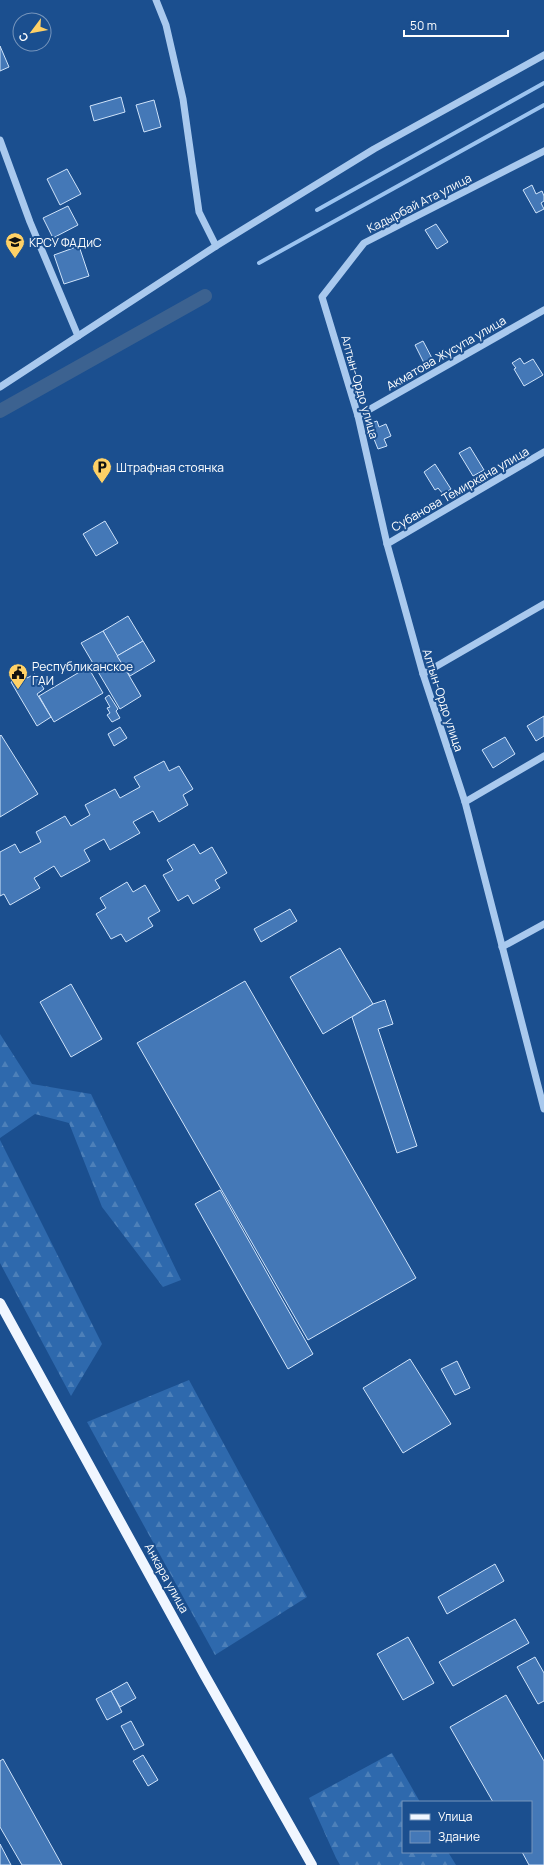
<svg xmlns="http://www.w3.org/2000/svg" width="544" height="1865" font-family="Manrope,sans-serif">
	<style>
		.forest { fill: url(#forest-firs) }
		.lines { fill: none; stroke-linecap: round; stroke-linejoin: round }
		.stream { stroke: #9cc4f0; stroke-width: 4 }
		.canal { stroke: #3c6290; stroke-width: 14 }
		.building { fill: #4478b7; stroke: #cfe3fa }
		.minor { stroke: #a9c9ee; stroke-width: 7 }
		.major { stroke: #f0f6ff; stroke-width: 10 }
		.labels { text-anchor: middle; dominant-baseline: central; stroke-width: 4; stroke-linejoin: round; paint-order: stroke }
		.street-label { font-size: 12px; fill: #fff; stroke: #1b4f8f }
		.poi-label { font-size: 12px; fill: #fff; stroke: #1b4f8f; text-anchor: start }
	</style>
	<defs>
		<pattern id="forest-firs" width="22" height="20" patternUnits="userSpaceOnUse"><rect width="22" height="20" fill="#2e69ad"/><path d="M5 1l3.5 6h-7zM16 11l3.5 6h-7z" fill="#4d80b9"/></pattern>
	</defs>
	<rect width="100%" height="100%" fill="#1b4f8f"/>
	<g class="forest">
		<path d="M0 1034 32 1084 91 1094 181 1280 163 1287 102 1207 69 1123 35 1114 0 1138Z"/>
		<path d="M0 1140 102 1344 71 1396 0 1263Z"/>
		<path d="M189 1380 307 1597 215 1655 87 1422Z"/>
		<path d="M392 1753 420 1802H403V1852H448L456 1865H340L336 1858 309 1798Z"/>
	</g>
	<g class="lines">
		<g class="stream">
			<path d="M317 210 544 83"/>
			<path d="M259 263 544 105"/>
		</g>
		<path class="canal" d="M0 411 205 296"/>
	</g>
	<g class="building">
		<path d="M0 46 9 67 0 71Z"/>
		<path d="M121 97 125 112 94 121 90 106Z"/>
		<path d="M154 100 161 127 144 132 136 105Z"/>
		<path d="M67 169 81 194 60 205 47 179Z"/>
		<path d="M532 185 536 194 542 191 544 196V201L541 203 544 209 536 213 523 190Z"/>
		<path d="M68 206 78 225 53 238 43 218Z"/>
		<path d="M436 224 448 242 437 249 425 230Z"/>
		<path d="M79 246 89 276 64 284 54 255Z"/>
		<path d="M423 341 434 362 426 367 415 345Z"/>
		<path d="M520 358 524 364 533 359 543 375 524 386 514 369 516 368 512 363Z"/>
		<path d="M377 421 379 427 386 424 391 436 384 439 387 446 378 449 368 424Z"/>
		<path d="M470 447 484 470 473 476 459 453Z"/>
		<path d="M435 464 451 489 443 494 438 488 435 490 424 472Z"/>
		<path d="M105 521 118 543 96 556 83 534Z"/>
		<path d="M128 616 143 641 117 656 103 631Z"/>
		<path d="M103 631 141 696 120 709 81 643Z"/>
		<path d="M143 641 155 661 130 676 117 656Z"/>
		<path d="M88 667 103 693 54 722 39 696Z"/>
		<path d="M24 674 27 678 35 674 44 689 37 694 51 717 37 726 11 682Z"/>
		<path d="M109 695 118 709 116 711 120 718 112 722 107 715 110 713 107 708 110 707 105 698Z"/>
		<path d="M544 716V736L536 741 527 726Z"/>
		<path d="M120 727 127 738 114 746 108 734Z"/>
		<path d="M1 735 38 794 0 817V736Z"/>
		<path d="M505 737 515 754 493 768 482 750Z"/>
		<path d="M164 761 169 771 179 766 193 789 183 795 188 805 159 822 153 811 133 822 140 833 110 850 104 839 84 850 90 861 61 877 54 866 34 878 40 888 10 905 4 894 0 896V852L15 844 20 853 41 842 36 832 65 816 71 826 90 815 85 805 115 789 120 798 140 787 134 777Z"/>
		<path d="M194 844 200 854 212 847 227 873 215 880 220 888 193 904 188 895 178 901 163 875 173 870 167 860Z"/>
		<path d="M127 882 133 892 145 885 160 911 148 918 153 926 126 942 121 934 111 939 96 914 106 908 100 898Z"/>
		<path d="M290 909 297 921 261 942 254 929Z"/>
		<path d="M340 948 373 1004 323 1034 290 977Z"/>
		<path d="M245 981 416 1278 308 1340 137 1043Z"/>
		<path d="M71 984 102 1039 71 1057 40 1002Z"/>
		<path d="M385 1000 393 1024 378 1029 417 1146 397 1153 352 1017 373 1004Z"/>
		<path d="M220 1190 313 1354 288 1369 195 1204Z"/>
		<path d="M410 1359 451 1424 403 1453 363 1388Z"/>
		<path d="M457 1361 470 1388 455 1395 441 1369Z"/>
		<path d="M495 1564 504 1581 447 1614 438 1597Z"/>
		<path d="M515 1619 529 1643 453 1686 439 1662Z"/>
		<path d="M408 1637 434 1683 403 1700 377 1654Z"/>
		<path d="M535 1657 544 1673V1701L538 1704 517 1667Z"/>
		<path d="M127 1682 136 1698 120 1707 111 1691Z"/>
		<path d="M111 1691 122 1712 107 1720 96 1699Z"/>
		<path d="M506 1695 544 1761V1865H529L522 1852H531V1802H493L450 1727Z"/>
		<path d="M131 1721 144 1745 134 1750 121 1726Z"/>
		<path d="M143 1755 158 1780 148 1786 133 1761Z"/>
		<path d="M3 1759 62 1865H22L0 1827V1761Z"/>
		<path d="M0 1844 11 1865H0Z"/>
	</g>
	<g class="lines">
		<g class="minor">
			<path d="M156 0 166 25 183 99 199 212 216 246"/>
			<path d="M0 140 30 222 78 336"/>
			<path d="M544 151 364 243 322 297 358 416 387 544 423 674 465 802 544 1109"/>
			<path d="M0 387 216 246 374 149 544 55"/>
			<path d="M358 416 544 310"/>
			<path d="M387 544 544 452"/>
			<path d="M423 674 544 604"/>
			<path d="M465 802 544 756"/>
			<path d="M502 947 544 924"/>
		</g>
		<path class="major" d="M0 1303 204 1674 312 1865"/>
	</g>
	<defs>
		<g id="university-pin" transform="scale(1)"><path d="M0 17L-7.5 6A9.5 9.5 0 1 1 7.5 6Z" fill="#ffd166" stroke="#1b4f8f"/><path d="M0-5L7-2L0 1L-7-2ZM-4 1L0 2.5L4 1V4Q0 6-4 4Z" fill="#111"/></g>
		<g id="parking-pin" transform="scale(1)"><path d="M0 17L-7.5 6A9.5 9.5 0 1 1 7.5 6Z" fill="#ffd166" stroke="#1b4f8f"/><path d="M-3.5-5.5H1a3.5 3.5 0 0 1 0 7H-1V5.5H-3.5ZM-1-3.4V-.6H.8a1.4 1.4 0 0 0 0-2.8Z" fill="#111"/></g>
		<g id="civic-pin" transform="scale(1)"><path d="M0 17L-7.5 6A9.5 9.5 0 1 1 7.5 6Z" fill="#ffd166" stroke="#1b4f8f"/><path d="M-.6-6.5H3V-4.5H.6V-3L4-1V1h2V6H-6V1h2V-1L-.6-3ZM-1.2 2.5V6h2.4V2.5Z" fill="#111"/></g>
	</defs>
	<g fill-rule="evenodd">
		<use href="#university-pin" x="15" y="242"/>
		<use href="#parking-pin" x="102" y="467"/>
		<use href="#civic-pin" x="18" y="673"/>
	</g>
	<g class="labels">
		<g class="street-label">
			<text transform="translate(419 203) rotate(-27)">Кадырбай Ата улица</text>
			<text transform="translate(446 353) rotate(-30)">Акматова Жусупа улица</text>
			<text transform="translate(360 387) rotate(74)">Алтын-Ордо улица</text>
			<text transform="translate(460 489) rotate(-30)">Субанова Темиркана улица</text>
			<text transform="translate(443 700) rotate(72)">Алтын-Ордо улица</text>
			<text transform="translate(167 1578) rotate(61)">Анкара улица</text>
		</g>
		<g class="poi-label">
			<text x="29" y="242">КРСУ ФАДиС</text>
			<text x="116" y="467">Штрафная стоянка</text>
			<text x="32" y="666">Республиканское<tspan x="32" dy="14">ГАИ</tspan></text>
		</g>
	</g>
	<rect x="402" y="1801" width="130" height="52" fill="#1b4f8f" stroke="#7695bc"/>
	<rect x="410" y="1814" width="20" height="6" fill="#f0f6ff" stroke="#7695bc"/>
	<text x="438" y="1821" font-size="12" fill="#ffffff">Улица</text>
	<rect x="410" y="1831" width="20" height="12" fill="#4478b7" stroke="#7695bc"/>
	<text x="438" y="1841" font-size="12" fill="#ffffff">Здание</text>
	<g transform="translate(32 32) rotate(238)"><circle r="19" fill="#1b4f8f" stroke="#7695bc"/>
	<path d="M0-3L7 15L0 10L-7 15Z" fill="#ffd166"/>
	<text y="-6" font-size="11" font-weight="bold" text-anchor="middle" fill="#ffffff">С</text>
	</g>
	<path d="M404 30v6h104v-6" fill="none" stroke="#ffffff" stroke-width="2"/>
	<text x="410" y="30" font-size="12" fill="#ffffff" stroke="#1b4f8f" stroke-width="3" paint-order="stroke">50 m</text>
</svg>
